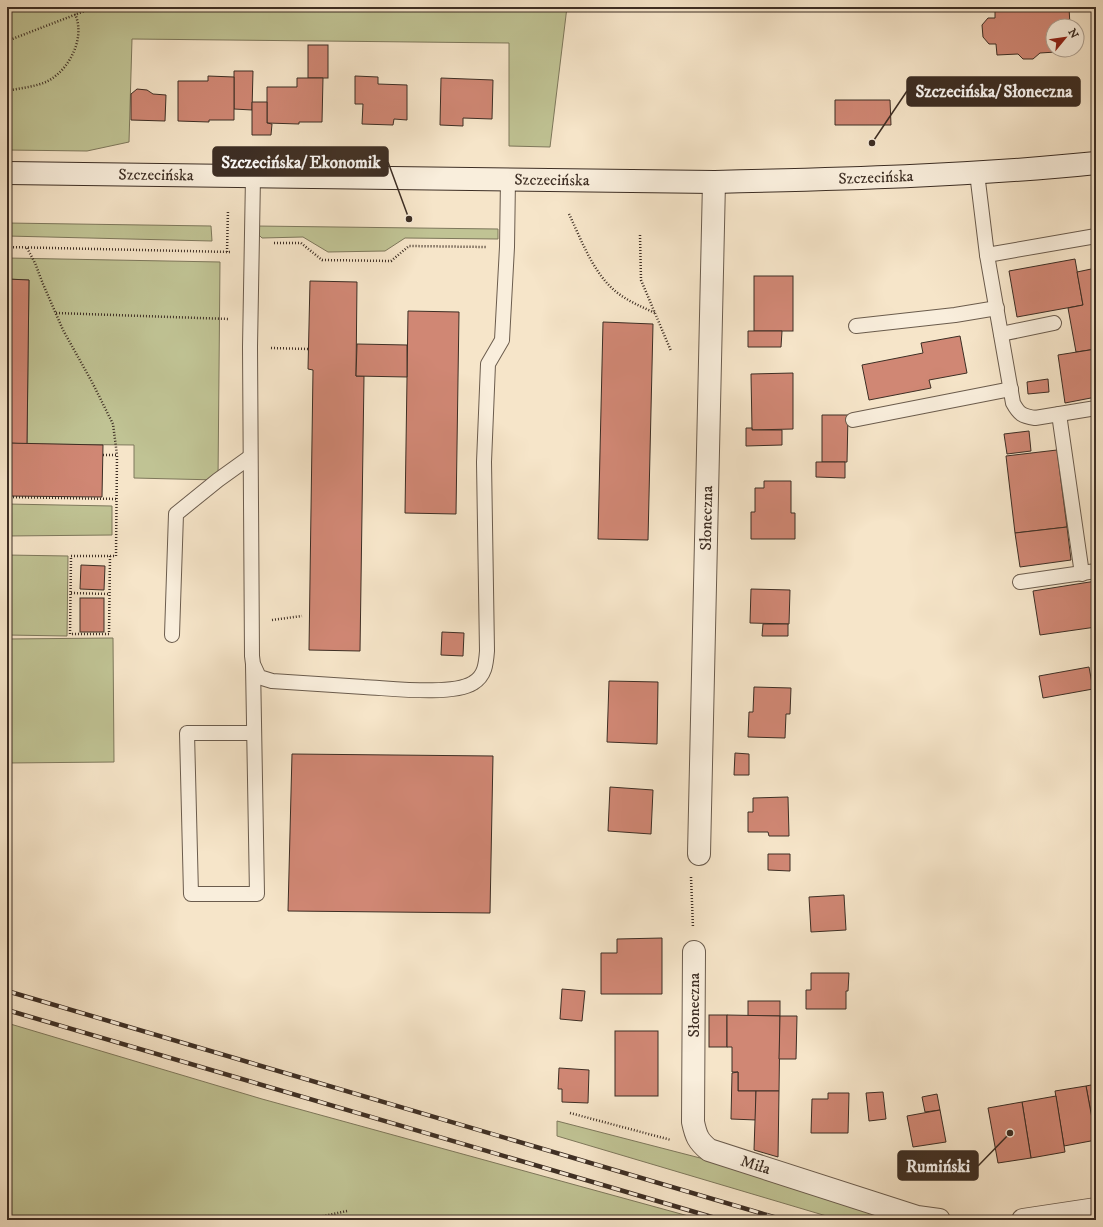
<svg xmlns="http://www.w3.org/2000/svg" width="1103" height="1227" font-family="'IM FELL DW Pica',serif">
	<style>
		.green { fill: #c0c394; stroke: #7e785c }
		.building { fill: #d08774; stroke: #3d2e24 }
		.lines { fill: none; stroke-linecap: round; stroke-linejoin: round }
		.lane-casing { stroke: #6b5c4d; stroke-width: 16 }
		.street-casing { stroke: #6b5c4d; stroke-width: 24 }
		.secondary-casing { stroke: #3d2e24; stroke-width: 24 }
		.path { stroke: #3d2e24; stroke-width: 2.5; stroke-dasharray: 1 2; stroke-linecap: butt }
		.lane { stroke: #f9eedc; stroke-width: 14 }
		.street { stroke: #f9eedc; stroke-width: 22 }
		.secondary { stroke: #f9eedc; stroke-width: 22 }
		.rail-casing { stroke: #3d2e24; stroke-width: 4.5 }
		.rail { stroke: #f9eedc; stroke-width: 3; stroke-dasharray: 9; stroke-linecap: butt }
		.labels { text-anchor: middle; dominant-baseline: central; stroke-width: 3; stroke-linejoin: round; paint-order: stroke }
		.street-label { font-size: 16px; fill: #3d2e24; stroke: #f9eedc }
		.leader { fill: none; stroke: #3d2e24; stroke-width: 1.5 }
		.callout-dot { fill: #3d2e24; stroke: #f9eedc; stroke-width: 1.5 }
		.callout { fill: #3d2e24; stroke: #3d2e24; stroke-width: 1.5 }
		.callout-label { font-size: 17px; text-anchor: middle; font-weight: bold; fill: #fff }
	</style>
	<rect width="100%" height="100%" fill="#f6e5c9"/>
	<filter id="stains"><feTurbulence type="fractalNoise" baseFrequency=".005" numOctaves="4"/><feColorMatrix values="0 0 0 0 .2 0 0 0 0 .09 0 0 0 0 .02 0 0 0 .5 -.17"/></filter>
	<radialGradient id="worn" r=".72"><stop offset=".6" stop-color="#630" stop-opacity="0"/><stop offset="1" stop-color="#630" stop-opacity=".3"/></radialGradient>
	<g class="green">
		<path d="M7 7H567L550 147 509 146V43L132 39 129 142 87 151 7 150Z"/>
		<path d="M7 223 211 226 212 241 7 236Z"/>
		<path d="M256 226 498 229V239L405 238 385 251 328 252 303 237 262 238 257 233Z"/>
		<path d="M7 258 220 262 218 480 134 478V445L27 444 29 280 7 279Z"/>
		<path d="M7 504 112 506V535L7 536Z"/>
		<path d="M7 555 68 556 67 636 7 635Z"/>
		<path d="M113 638 114 762 7 763V639Z"/>
		<path d="M7 1023 262 1099 703 1220H7Z"/>
		<path d="M557 1121 704 1159 894 1220H840L557 1136Z"/>
	</g>
	<g class="building">
		<path d="M995 7H1069L1070 26H1053V50H1071L1072 51 1040 53 1033 59H1023L1018 54 997 55 996 44H989L983 37 982 25 988 18H995Z"/>
		<path d="M1093 7H1096V35H1094Z"/>
		<rect x="308" y="45" width="20" height="33"/>
		<path d="M234 71H253L252 110 234 109Z"/>
		<path d="M208 76 234 77V120H209V122L178 121V81H208Z"/>
		<path d="M355 76 378 77V84L407 85V120L394 119 393 125 362 124 363 104H355Z"/>
		<path d="M297 78H323L322 122H299V124L267 123V87H297Z"/>
		<path d="M441 78 493 80 492 119 463 118V126L440 125Z"/>
		<path d="M137 89 147 90 153 94 166 95 165 121 131 120V94Z"/>
		<path d="M835 100H890L891 125H835Z"/>
		<path d="M252 102H267V123L272 124 271 135H252Z"/>
		<path d="M1075 259 1083 305 1017 317 1009 271Z"/>
		<path d="M1096 268V349L1076 352 1068 308 1083 305 1077 272Z"/>
		<rect x="754" y="276" width="39" height="55"/>
		<path d="M7 279 29 280 27 444 7 443Z"/>
		<path d="M310 281 357 282 356 376H364L360 651 309 650 313 370 308 369Z"/>
		<path d="M408 311 459 312 456 514 405 513Z"/>
		<path d="M603 322 653 324 648 540 598 539Z"/>
		<path d="M748 331H782L781 347H748Z"/>
		<path d="M960 336 967 373 929 380 931 388 869 400 862 365 923 353 921 343Z"/>
		<path d="M357 344 407 345V377L356 376Z"/>
		<path d="M1096 349V397L1065 403 1058 355Z"/>
		<path d="M793 373V429L752 430 751 374Z"/>
		<path d="M1048 379 1049 392 1028 394 1027 382Z"/>
		<path d="M822 415H848L847 462H822Z"/>
		<path d="M746 428H752V430H782V445L746 446Z"/>
		<path d="M1029 431 1031 451 1007 454 1004 434Z"/>
		<path d="M7 443 103 445 102 497 7 496Z"/>
		<path d="M1057 450 1067 527 1015 533 1006 456Z"/>
		<path d="M816 462H845V478L816 477Z"/>
		<path d="M764 481H791V513H795V539H751V512H755V488H764Z"/>
		<path d="M1067 527 1071 560 1020 567 1015 533Z"/>
		<path d="M81 565 105 566 104 590 80 589Z"/>
		<path d="M1096 581V627L1040 635 1033 591Z"/>
		<path d="M751 589 790 590 789 624 750 623Z"/>
		<rect x="80" y="598" width="24" height="34"/>
		<path d="M763 624H788V636H762Z"/>
		<path d="M442 632 464 633 463 656 441 655Z"/>
		<path d="M1089 667 1093 689 1043 698 1039 676Z"/>
		<path d="M609 681 658 682 657 744 607 742Z"/>
		<path d="M754 687 791 688 790 714H786L785 738 748 737 749 712H753Z"/>
		<path d="M735 753 749 754V775H734Z"/>
		<path d="M292 754 493 756 490 913 288 911Z"/>
		<path d="M610 787 653 790 651 834 608 831Z"/>
		<path d="M788 797 789 836H769L768 832H748V812H753V798Z"/>
		<path d="M768 854H790V871L768 870Z"/>
		<path d="M844 895 846 930 811 932 809 897Z"/>
		<path d="M662 938V994H601V953H617V939Z"/>
		<path d="M811 973H849L848 991H846V1009H806V990H811Z"/>
		<path d="M562 989 585 991 582 1021 560 1019Z"/>
		<rect x="748" y="1001" width="32" height="15"/>
		<rect x="709" y="1015" width="18" height="32"/>
		<path d="M727 1015 780 1016 779 1091H738V1072H732V1047H727Z"/>
		<path d="M780 1016H797L796 1059H779Z"/>
		<rect x="615" y="1031" width="43" height="65"/>
		<path d="M559 1068 589 1070 588 1103 562 1102V1089H558Z"/>
		<path d="M738 1072V1091H756V1120L731 1119 732 1073Z"/>
		<path d="M1096 1084V1140L1086 1086Z"/>
		<path d="M1086 1086 1096 1140 1064 1146 1055 1091Z"/>
		<path d="M756 1091H779L778 1157 754 1150Z"/>
		<path d="M883 1092 886 1119 869 1121 866 1093Z"/>
		<path d="M828 1093H849L848 1133H811L812 1099H828Z"/>
		<path d="M937 1094 940 1110 925 1112 922 1097Z"/>
		<path d="M1056 1096 1065 1152 1031 1158 1022 1102Z"/>
		<path d="M1022 1102 1031 1158 998 1163 988 1108Z"/>
		<path d="M940 1110 946 1142 913 1147 907 1116Z"/>
	</g>
	<g class="lines">
		<g class="lane-casing">
			<g id="lane">
				<path d="M977 173 987 255 1013 403C1019 414 1022 416 1035 418L1096 408"/>
				<path d="M253 177 250 347 252 656 253 664 259 677 272 681C302 683 333 685 364 687 389 688 452 696 473 683 485 676 486 664 487 651L484 462 488 364 502 340 507 247 508 179"/>
				<path d="M987 255 1096 236"/>
				<path d="M856 326 955 315 997 308"/>
				<path d="M1001 334 1054 323"/>
				<path d="M1059 414 1082 574"/>
				<path d="M853 420 1011 389"/>
				<path d="M1020 582 1096 571"/>
				<path d="M172 635 176 514 218 480 250 457"/>
				<path d="M253 665 257 894H191L187 733H254"/>
			</g>
		</g>
		<g class="street-casing">
			<g id="street">
				<path id="s1" d="M699 854 714 182"/>
				<path id="s2" d="M694 952 693 1122C696 1136 698 1141 709 1150L917 1217 939 1220"/>
				<path d="M1023 1220 1096 1209"/>
			</g>
		</g>
		<g class="secondary-casing">
			<g id="secondary">
				<path id="s3" d="M7 173 714 182C841 179 969 176 1096 163"/>
			</g>
		</g>
		<g class="path">
			<path d="M7 41 95 7"/>
			<path d="M7 91C20 88 34 87 46 82 69 71 86 38 75 14"/>
			<path d="M569 214C582 241 594 276 619 294 630 302 642 307 655 313"/>
			<path d="M640 235 641 280 671 351"/>
			<path d="M274 243H301L322 260 391 261 409 246 486 247"/>
			<path d="M7 247 230 252"/>
			<path d="M27 248 35 263 43 284 63 330 92 382 113 424 117 455"/>
			<path d="M227 252 228 210"/>
			<path d="M56 313 229 319"/>
			<path d="M271 348 309 349"/>
			<path d="M103 455H117L116 556H71L70 634H109L110 556"/>
			<path d="M7 497 117 499"/>
			<path d="M71 593 109 594"/>
			<path d="M272 620 302 616"/>
			<path d="M691 877 693 928"/>
			<path d="M570 1113 671 1140"/>
			<path d="M305 1220 347 1211"/>
		</g>
		<use href="#lane" class="lane"/>
		<use href="#street" class="street"/>
		<use href="#secondary" class="secondary"/>
		<g class="rail-casing">
			<g id="rail">
				<path d="M7 991 784 1220"/>
				<path d="M7 1010 722 1220"/>
			</g>
		</g>
		<use href="#rail" class="rail"/>
	</g>
	<g class="labels">
		<g class="street-label">
			<text stroke="none"><textPath href="#s3" startOffset="149">Szczecińska</textPath></text>
			<text stroke="none"><textPath href="#s3" startOffset="869">Szczecińska</textPath></text>
			<text stroke="none"><textPath href="#s3" startOffset="545">Szczecińska</textPath></text>
			<text stroke="none"><textPath href="#s1" startOffset="336">Słoneczna</textPath></text>
			<text transform="translate(694 1005) rotate(-90)">Słoneczna</text>
			<text stroke="none"><textPath href="#s2" startOffset="252">Miła</textPath></text>
		</g>
	</g>
	<path class="leader" d="M872 143L907 91M409 219L388 162M1010 1133L978 1166"/>
	<g class="callout-dot">
		<circle cx="872" cy="143" r="4"/>
		<circle cx="409" cy="219" r="4"/>
		<circle cx="1010" cy="1133" r="4"/>
	</g>
	<g class="callout">
		<rect x="907" y="77" width="173" height="29" rx="4"/>
		<rect x="213" y="147" width="175" height="29" rx="4"/>
		<rect x="898" y="1151" width="80" height="29" rx="4"/>
	</g>
	<g class="callout-label">
		<text x="994" y="97">Szczecińska/ Słoneczna</text>
		<text x="301" y="168">Szczecińska/ Ekonomik</text>
		<text x="938" y="1172">Rumiński</text>
	</g>
	<rect width="1103" height="1227" fill="none" stroke="#f6e5c9" stroke-width="24"/>
	<rect x="8" y="8" width="1087" height="1211" fill="none" stroke="#3d2e24" stroke-width="2"/>
	<rect x="12" y="12" width="1079" height="1203" fill="none" stroke="#3d2e24"/>
	<g transform="translate(1065 38) rotate(61)"><circle r="19" fill="#f9eedc" stroke="#aea192"/>
	<path d="M0-3L7 15L0 10L-7 15Z" fill="#8f2418"/>
	<text y="-6" font-size="11" font-weight="bold" text-anchor="middle" fill="#3d2e24">N</text>
	</g>
	<rect width="100%" height="100%" filter="url(#stains)"/>
	<rect width="100%" height="100%" fill="url(#worn)"/>
</svg>
